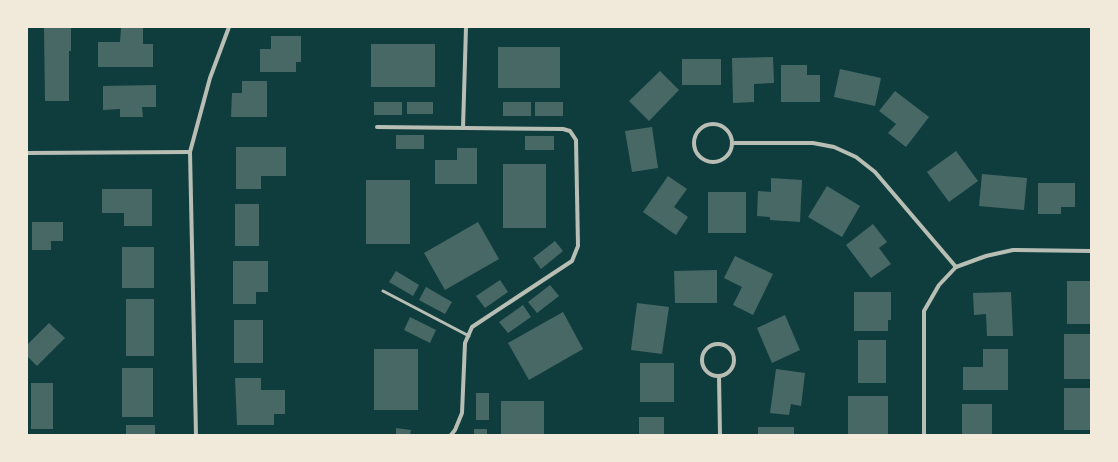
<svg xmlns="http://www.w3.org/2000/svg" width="1118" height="462" font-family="Lato,sans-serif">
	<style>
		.building { fill: #486865 }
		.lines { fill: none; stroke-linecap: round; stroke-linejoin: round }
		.service { stroke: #b8beb3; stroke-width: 3 }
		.minor { stroke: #b8beb3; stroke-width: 4 }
	</style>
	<rect width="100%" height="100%" fill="#0f3d3e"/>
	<g class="building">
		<path d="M44 28H71V51H69V101H45Z"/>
		<path d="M121 28H143V44H153V67H98V42H120Z"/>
		<path d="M271 36H301V62H296V72H260V49H271Z"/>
		<rect x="371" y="44" width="64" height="43"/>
		<rect x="498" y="47" width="62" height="41"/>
		<path d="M773 57 774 83 754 84V102L733 103 732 58Z"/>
		<rect x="682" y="59" width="39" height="26"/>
		<path d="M781 65H807V75H820V102H781Z"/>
		<path d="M840 69 881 78 875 106 834 97Z"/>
		<path d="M660 71 679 90 649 121 629 101Z"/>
		<path d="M242 81H267V117H231L232 93H242Z"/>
		<path d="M156 85V107H142L143 117H120V109L103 110V86Z"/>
		<path d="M895 91 929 117 906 147 888 133 896 124 879 111Z"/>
		<rect x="374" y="102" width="28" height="13"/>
		<rect x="407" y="102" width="26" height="12"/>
		<rect x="503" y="102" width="28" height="14"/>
		<rect x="535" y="102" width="28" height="14"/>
		<path d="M652 127 658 168 632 172 625 131Z"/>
		<rect x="396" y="135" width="28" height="14"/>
		<rect x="525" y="136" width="29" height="14"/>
		<path d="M236 147H286V176H261V189H236Z"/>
		<path d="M457 148H477V184H435V160H457Z"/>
		<path d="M956 151 978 181 949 202 927 172Z"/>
		<rect x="503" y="164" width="43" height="64"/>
		<path d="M982 174 1027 178 1024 210 979 206Z"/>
		<path d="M668 176 687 189 674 207 688 217 676 235 643 212Z"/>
		<path d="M771 178 802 180 800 222 770 220V217L757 216 758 191 771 192Z"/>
		<rect x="366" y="180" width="44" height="64"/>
		<path d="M1038 183H1075V207H1061V214H1038Z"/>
		<path d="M827 186 860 206 842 237 808 217Z"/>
		<path d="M102 189H152V226H124V213H102Z"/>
		<rect x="708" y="192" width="38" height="41"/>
		<rect x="235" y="204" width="24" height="42"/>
		<path d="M32 222H63V241H51V250H32Z"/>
		<path d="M478 222 499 259 445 290 424 253Z"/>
		<path d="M873 224 887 242 879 248 891 264 871 278 846 245Z"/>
		<path d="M555 241 563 251 541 269 533 258Z"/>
		<rect x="122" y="247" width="32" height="41"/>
		<path d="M735 256 773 274 753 315 733 305 742 287 724 278Z"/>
		<path d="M233 261H268V292H256V304H233Z"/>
		<path d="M717 270V303H675L674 271Z"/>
		<path d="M396 271 419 285 413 296 389 282Z"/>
		<path d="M500 280 508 292 485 308 476 296Z"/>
		<rect x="1067" y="281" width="24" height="43"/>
		<path d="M550 285 559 296 537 313 528 302Z"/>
		<path d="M426 287 452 302 445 314 419 300Z"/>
		<path d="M854 292H891V320H888V331H854Z"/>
		<path d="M1011 292 1013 336H987L986 314 974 315 973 293Z"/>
		<rect x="126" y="299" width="28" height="57"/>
		<path d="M637 303 669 307 662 354 631 350Z"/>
		<path d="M523 305 531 317 508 333 499 322Z"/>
		<path d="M563 312 583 349 529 380 508 343Z"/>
		<path d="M785 315 800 350 772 363 757 328Z"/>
		<path d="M410 317 436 330 430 343 404 330Z"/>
		<rect x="234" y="320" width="29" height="43"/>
		<path d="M49 323 65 338 37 366 27 356V345Z"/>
		<rect x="1064" y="334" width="27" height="45"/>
		<rect x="858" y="340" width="28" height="43"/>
		<rect x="374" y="349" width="44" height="61"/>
		<path d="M983 349H1008V390H963V367H983Z"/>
		<rect x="640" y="363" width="34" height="39"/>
		<rect x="122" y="368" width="31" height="49"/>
		<path d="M776 369 805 373 801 406 791 404 789 415 770 413Z"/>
		<path d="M235 378H261V390H285V414H274V425H237Z"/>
		<rect x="31" y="383" width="22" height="46"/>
		<rect x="1064" y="388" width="27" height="42"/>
		<rect x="476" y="393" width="13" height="27"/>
		<rect x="848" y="396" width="40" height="38"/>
		<rect x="501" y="401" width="43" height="34"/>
		<rect x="962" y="404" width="30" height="31"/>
		<rect x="639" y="417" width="25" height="18"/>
		<rect x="126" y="425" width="29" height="10"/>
		<rect x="758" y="427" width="36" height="8"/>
		<path d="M396 428 411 430 410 435H396Z"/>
		<rect x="474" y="429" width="13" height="6"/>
	</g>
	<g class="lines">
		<path class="service" d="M383 291 469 336"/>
		<g class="minor">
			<circle cx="713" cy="143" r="19"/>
			<path d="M377 127 563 129 570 131 576 140 578 246 572 261 472 327 465 343 462 413 455 430 451 435"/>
			<path d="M463 128 466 27"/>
			<path d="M732 143H813L834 147 856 157 875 172 956 267"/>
			<path d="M27 153 190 152"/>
			<circle cx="718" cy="360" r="16"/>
			<path d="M719 376 720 435"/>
			<path d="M196 435 190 152 210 78 229 27"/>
			<path d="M924 435V311L939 285 956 267 986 256 1013 250 1091 251"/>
		</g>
	</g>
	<rect width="1118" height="462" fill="none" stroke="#f1e9da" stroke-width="56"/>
</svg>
